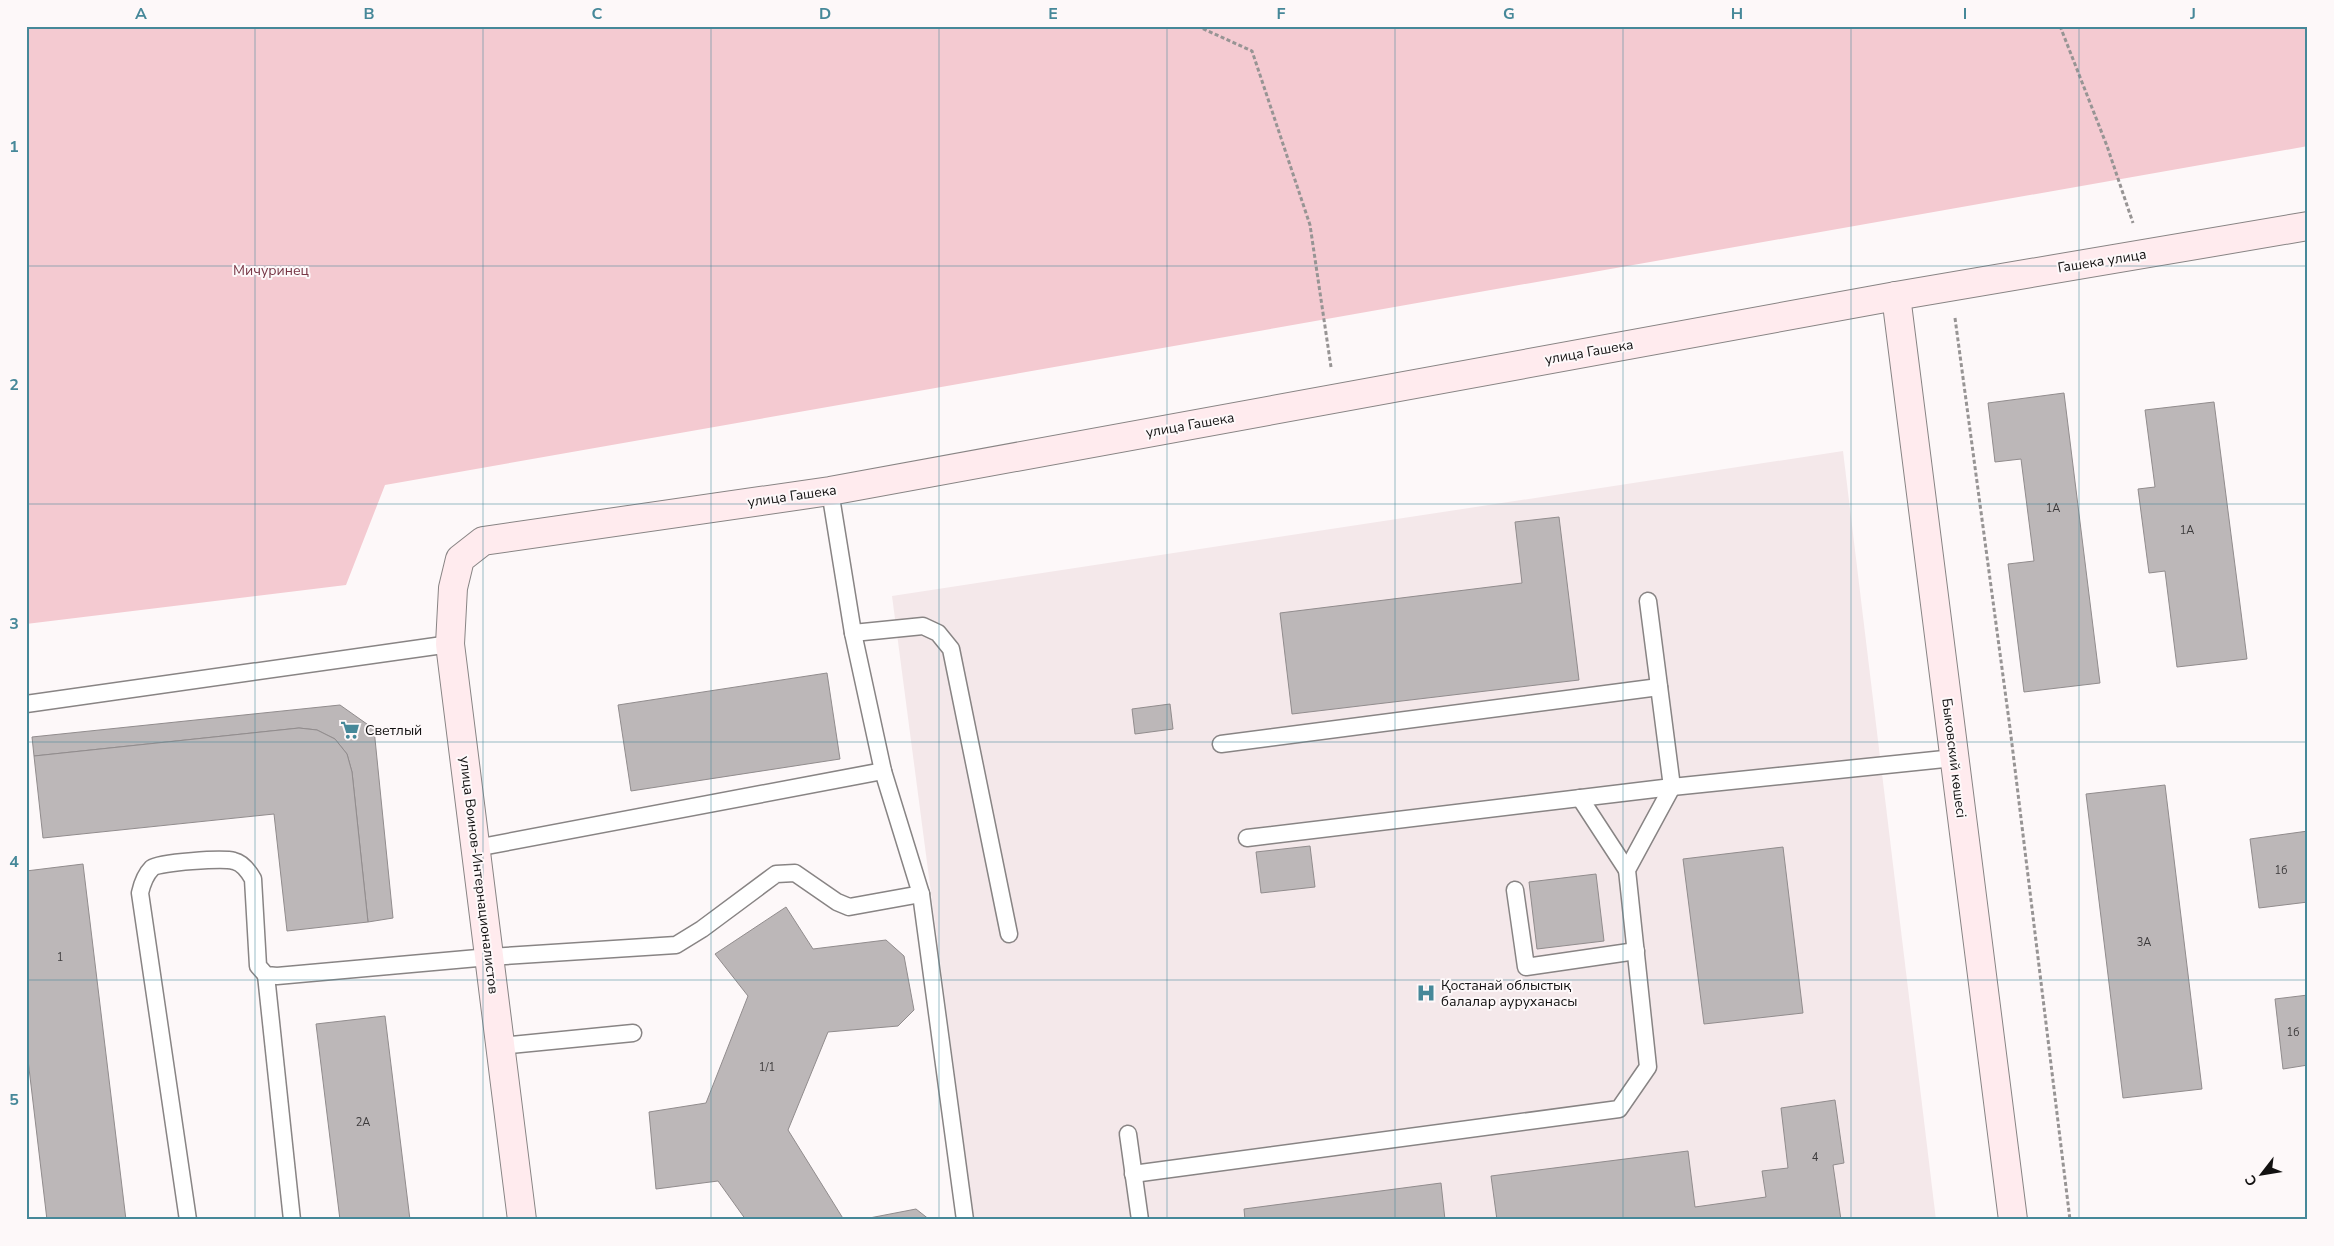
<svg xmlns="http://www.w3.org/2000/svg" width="2334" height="1246" font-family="'Nunito Sans',sans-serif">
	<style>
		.built { fill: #f4e8ea }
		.green { fill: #f4cad1 }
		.building { fill: #bcb7b8; stroke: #918c8d }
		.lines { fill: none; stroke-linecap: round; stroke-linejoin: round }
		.service-casing { stroke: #888484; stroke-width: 19 }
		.secondary-casing { stroke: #888484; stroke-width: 30 }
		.path { stroke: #979494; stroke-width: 3; stroke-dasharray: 4 2.5; stroke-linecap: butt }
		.service { stroke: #fff; stroke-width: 16 }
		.secondary { stroke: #ffebee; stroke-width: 28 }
		.grid { fill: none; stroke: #468899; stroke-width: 1; stroke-opacity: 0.55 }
		.labels { text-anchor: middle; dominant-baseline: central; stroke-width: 4; stroke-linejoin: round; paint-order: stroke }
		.number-label { font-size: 11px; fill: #3c3a3b }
		.street-label { font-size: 14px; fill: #121111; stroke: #fdf8f9 }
		.park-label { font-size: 14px; fill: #773645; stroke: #fdf8f9 }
		.poi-label { font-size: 14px; fill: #121111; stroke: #fdf8f9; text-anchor: start }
		.neatline { fill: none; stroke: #468899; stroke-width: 2 }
		.grid-label { font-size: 16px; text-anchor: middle; font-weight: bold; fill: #468899 }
	</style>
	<rect width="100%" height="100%" fill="#fdf8f9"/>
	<path class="built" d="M1843 451 1936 1220H974L892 596Z"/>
	<path class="green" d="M26 26H2308V146L385 485 346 585 26 624Z"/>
	<g class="building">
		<path d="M2064 393 2100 683 2024 692 2008 564 2034 561 2021 459 1995 462 1988 403Z"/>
		<path d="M2214 402 2247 659 2177 667 2165 571 2149 573 2138 489 2155 487 2145 410Z"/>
		<path d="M1559 517 1579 680 1292 714 1280 613 1522 583 1515 522Z"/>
		<path d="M827 673 840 759 631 791 618 705Z"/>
		<path d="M1170 704 1173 729 1135 734 1132 709Z"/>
		<path d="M340 705 374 729 393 918 368 922 352 772 347 754 335 739 317 730 299 728 34 756 32 737Z"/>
		<path d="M299 728 317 730 335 739 347 754 352 772 368 922 287 931 274 814 43 838 34 756Z"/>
		<path d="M2165 785 2202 1089 2123 1098 2086 794Z"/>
		<path d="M2308 831V902L2259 908 2250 839Z"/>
		<path d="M1310 846 1315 887 1261 893 1256 852Z"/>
		<path d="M1783 847 1803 1013 1704 1024 1683 859Z"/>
		<path d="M83 864 126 1220H47L26 1043V871Z"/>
		<path d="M1596 874 1604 941 1537 949 1529 882Z"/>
		<path d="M786 907 813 949 886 940 904 956 914 1010 898 1026 828 1032 788 1130 844 1220H746L718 1181 656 1189 649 1112 706 1103 748 996 715 954Z"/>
		<path d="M2308 995V1065L2283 1069 2275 999Z"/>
		<path d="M385 1016 410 1220H340L316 1024Z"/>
		<path d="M1835 1100 1844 1163 1833 1165 1841 1220H1497L1491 1176 1688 1151 1695 1207 1766 1197 1762 1171 1788 1168 1781 1108Z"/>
		<path d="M1441 1183 1445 1220H1245L1244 1209Z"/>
		<path d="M916 1209 930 1220H859Z"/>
	</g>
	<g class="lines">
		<g class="service-casing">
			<g id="service">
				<path d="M830 491 853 633 883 771 921 894 965 1220"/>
				<path d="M853 633 923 626 938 633 951 649 1009 934"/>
				<path d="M26 704 450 644"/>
				<path d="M1221 744 1659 687"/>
				<path d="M1580 798 1627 870"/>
				<path d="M1247 838 1672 787 1954 758"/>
				<path d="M476 848 883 771"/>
				<path d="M1515 890 1526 967 1636 951"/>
				<path d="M266 975 292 1220"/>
				<path d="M500 1046 633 1033"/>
				<path d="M1128 1134 1140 1220"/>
				<path d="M1133 1174 1619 1109 1648 1067 1627 870 1672 787 1648 601"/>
				<path d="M188 1220 140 893C142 884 145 875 152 868 160 862 223 858 234 861 243 863 249 872 253 879L258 966 266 975 277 976 489 957 676 945 702 929 776 874 795 873 837 902 849 907 921 894"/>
			</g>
		</g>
		<g class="secondary-casing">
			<g id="secondary">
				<path d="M1896 296 2013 1220"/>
				<path d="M522 1220 450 644 453 588 460 559 483 541 830 491 1896 296 2308 226"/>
			</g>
		</g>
		<g class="path">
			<path d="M1197 26 1252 51 1310 225 1331 367"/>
			<path d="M2060 26 2107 146 2133 223"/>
			<path d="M1955 318 2010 728 2070 1220"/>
		</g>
		<use href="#service" class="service"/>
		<use href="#secondary" class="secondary"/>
	</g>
	<path class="grid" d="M255 26V1220M483 26V1220M711 26V1220M939 26V1220M1167 26V1220M1395 26V1220M1623 26V1220M1851 26V1220M2079 26V1220M26 266H2308M26 504H2308M26 742H2308M26 980H2308"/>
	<defs>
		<g id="supermarket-bare" transform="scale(1.5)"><path d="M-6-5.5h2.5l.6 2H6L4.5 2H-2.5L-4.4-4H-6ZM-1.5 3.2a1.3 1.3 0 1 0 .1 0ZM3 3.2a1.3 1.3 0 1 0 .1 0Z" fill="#468899" stroke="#fdf8f9" stroke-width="2.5" paint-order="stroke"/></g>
		<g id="hospital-bare" transform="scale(1.5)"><path d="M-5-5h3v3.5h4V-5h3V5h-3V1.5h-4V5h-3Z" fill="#468899" stroke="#fdf8f9" stroke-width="2.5" paint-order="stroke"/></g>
	</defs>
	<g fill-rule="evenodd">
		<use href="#supermarket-bare" x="350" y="730"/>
		<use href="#hospital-bare" x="1426" y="993"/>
	</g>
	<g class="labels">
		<g class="number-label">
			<text x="2053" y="508">1А</text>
			<text x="2187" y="530">1А</text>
			<text x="2281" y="870">1б</text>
			<text x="2144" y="942">3А</text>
			<text x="60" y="957">1</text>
			<text x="2293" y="1032">1б</text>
			<text x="767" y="1067">1/1</text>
			<text x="363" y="1122">2А</text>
			<text x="1815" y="1157">4</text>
		</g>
		<g class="street-label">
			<text transform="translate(2102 261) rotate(-9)">Гашека улица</text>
			<text transform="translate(1589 352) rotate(-10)">улица Гашека</text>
			<text transform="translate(1190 425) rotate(-10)">улица Гашека</text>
			<text transform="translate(792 496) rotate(-8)">улица Гашека</text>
			<text transform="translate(1954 758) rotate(83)">Быковский көшесі</text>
			<text transform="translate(479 875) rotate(83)">улица Воинов-Интернационалистов</text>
		</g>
		<g class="park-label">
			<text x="271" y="270">Мичуринец</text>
		</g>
		<g class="poi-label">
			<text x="365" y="730">Светлый</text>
			<text x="1441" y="985">Қостанай облыстық<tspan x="1441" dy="16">балалар ауруханасы</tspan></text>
		</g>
	</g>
	<rect width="2334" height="1246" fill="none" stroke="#fdf8f9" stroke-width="55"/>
	<g transform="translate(2262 1174) rotate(239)" stroke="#fdf8f9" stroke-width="4" paint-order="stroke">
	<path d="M0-4L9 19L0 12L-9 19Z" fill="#121111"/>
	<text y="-8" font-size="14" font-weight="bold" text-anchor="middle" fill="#121111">С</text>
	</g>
	<rect x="28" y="28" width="2278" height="1190" class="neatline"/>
	<g class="grid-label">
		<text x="141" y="19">A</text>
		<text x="369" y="19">B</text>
		<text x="597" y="19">C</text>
		<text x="825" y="19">D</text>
		<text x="1053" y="19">E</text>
		<text x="1281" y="19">F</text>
		<text x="1509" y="19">G</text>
		<text x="1737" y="19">H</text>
		<text x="1965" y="19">I</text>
		<text x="2193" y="19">J</text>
		<text x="14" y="152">1</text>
		<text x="14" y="390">2</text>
		<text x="14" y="629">3</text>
		<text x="14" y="867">4</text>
		<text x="14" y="1105">5</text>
	</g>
</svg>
